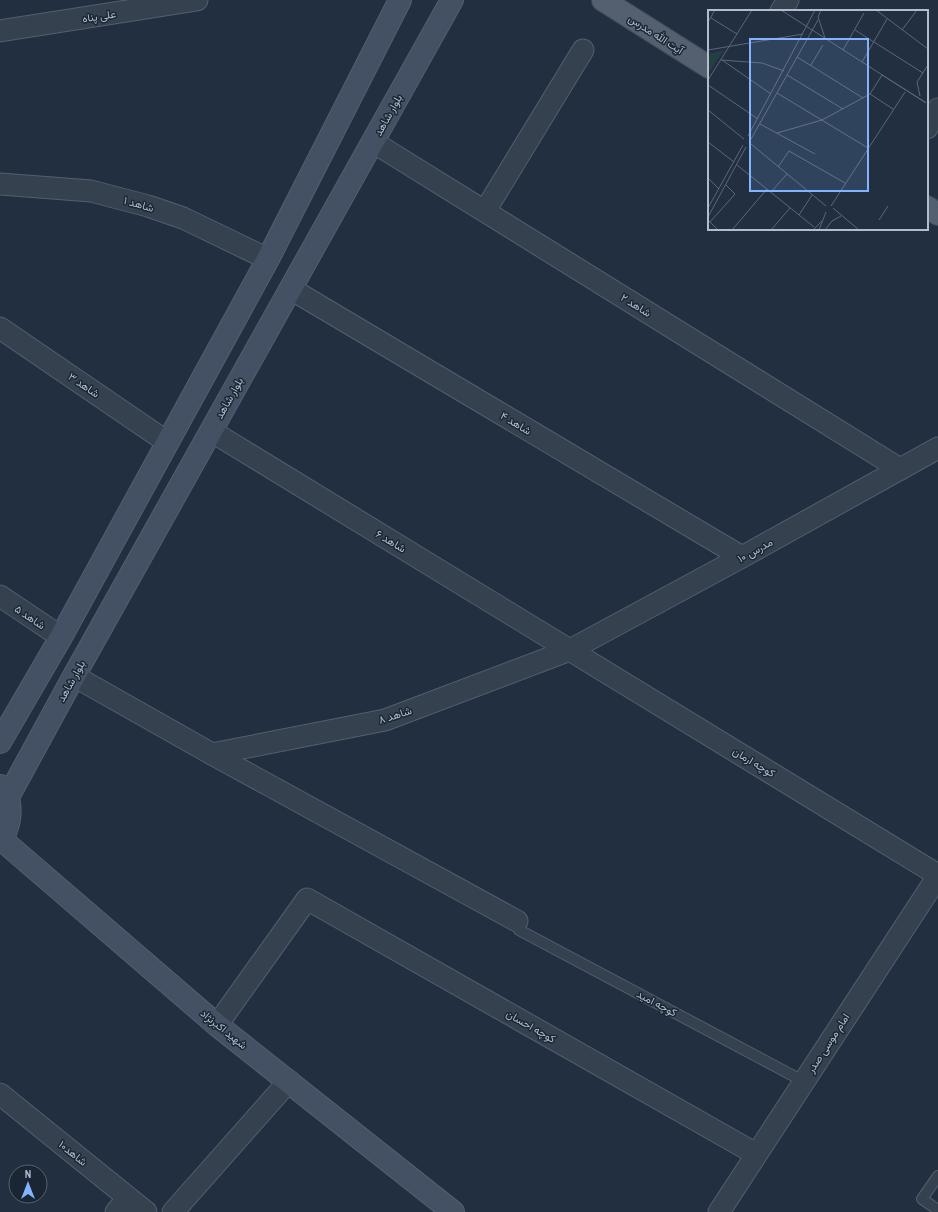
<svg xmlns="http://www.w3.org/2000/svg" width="938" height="1212" font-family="'Archivo Narrow',Vazirmatn,sans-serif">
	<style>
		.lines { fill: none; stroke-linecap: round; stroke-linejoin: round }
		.lane-casing { stroke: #545f6e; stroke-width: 12 }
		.street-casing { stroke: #545f6e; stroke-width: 23 }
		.secondary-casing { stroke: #545f6e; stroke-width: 24 }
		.primary-casing { stroke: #3f4a59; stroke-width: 24 }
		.lane { stroke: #364150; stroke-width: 10 }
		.street { stroke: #364150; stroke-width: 21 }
		.secondary { stroke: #445063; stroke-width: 22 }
		.primary { stroke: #546070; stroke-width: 22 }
		.labels { text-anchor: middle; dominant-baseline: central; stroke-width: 3; stroke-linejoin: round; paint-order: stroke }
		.street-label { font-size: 11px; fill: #b2bccb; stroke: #1b2635 }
		.inset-road { fill: none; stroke: #5c6778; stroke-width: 1 }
		.view { fill: #83b3ff; fill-opacity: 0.15; stroke: #83b3ff; stroke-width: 2 }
		.inset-edge { fill: none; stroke: #b2bccb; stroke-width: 2 }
	</style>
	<rect width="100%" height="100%" fill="#222f40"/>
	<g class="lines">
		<g class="lane-casing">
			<g id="lane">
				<path d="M517 921 519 930 803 1081"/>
				<path d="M938 1176 922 1199 938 1210"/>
			</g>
		</g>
		<g class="street-casing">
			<g id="street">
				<path d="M781 11 788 0"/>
				<path d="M0 31 197 0"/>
				<path d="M927 128 938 109"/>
				<path d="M373 142 900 469"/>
				<path d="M0 184 91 191 148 206 183 218 268 259"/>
				<path d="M485 211 583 50"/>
				<path d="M291 289 742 557"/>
				<path d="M0 328 167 442"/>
				<path d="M211 431 938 875"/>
				<path d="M0 596 61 637"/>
				<path d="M74 676 212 754 517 921"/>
				<path d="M212 754 385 720 570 650 742 557 938 448"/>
				<path d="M217 1025 307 899 756 1154"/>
				<path d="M0 1094 146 1212"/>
				<path d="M116 1212 128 1198"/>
				<path d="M173 1212 289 1081"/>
				<path d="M719 1212 938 876"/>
			</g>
		</g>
		<g class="secondary-casing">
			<g id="secondary">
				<path d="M0 742 61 637 268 259 400 0"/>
				<path d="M8 797 74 676 452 0"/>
				<path d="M1 839 217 1025 453 1212"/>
				<path d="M0 841C2 838 5 834 6 830 11 818 12 795 1 786"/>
			</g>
		</g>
		<g class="primary-casing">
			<g id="primary">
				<path d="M603 0 709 67"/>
				<path d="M927 207 938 214"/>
			</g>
		</g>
		<use href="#lane" class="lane"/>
		<use href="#street" class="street"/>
		<use href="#secondary" class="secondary"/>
		<use href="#primary" class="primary"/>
	</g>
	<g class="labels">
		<g class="street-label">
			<text transform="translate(99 16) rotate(-9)">علی پناه</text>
			<text transform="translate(656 34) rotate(33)">آیت الله مدرس</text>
			<text transform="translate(388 115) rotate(-61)">بلوار شاهد</text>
			<text transform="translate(139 204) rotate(16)">شاهد ۱</text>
			<text transform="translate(636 305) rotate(32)">شاهد ۲</text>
			<text transform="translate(84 385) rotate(34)">شاهد ۳</text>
			<text transform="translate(229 398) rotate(-61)">بلوار شاهد</text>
			<text transform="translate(516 423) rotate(31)">شاهد ۴</text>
			<text transform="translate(391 541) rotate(31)">شاهد ۶</text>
			<text transform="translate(755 550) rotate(-29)">مدرس ۱۰</text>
			<text transform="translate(30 617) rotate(34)">شاهد ۵</text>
			<text transform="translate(71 681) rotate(-61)">بلوار شاهد</text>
			<text transform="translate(395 715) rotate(-18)">شاهد ۸</text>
			<text transform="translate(754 762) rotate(31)">کوچه ارمان</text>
			<text transform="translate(657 1003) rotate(28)">کوچه امید</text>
			<text transform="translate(531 1026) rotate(30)">کوچه احسان</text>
			<text transform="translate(224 1029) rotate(39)">شهید اکبرنژاد</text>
			<text transform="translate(828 1043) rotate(-57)">امام موسی صدر</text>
			<text transform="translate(73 1153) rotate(39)">شاهد۱۰</text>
		</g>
	</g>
	<g transform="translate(708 10)">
		<rect width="220" height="220" fill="#222f40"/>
		<path d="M16 40 0 64V44Z" fill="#243e41"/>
		<path class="inset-road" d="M73 0 218 93M113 0 110 7 117 28M168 0 220 39M3 8 29 24M0 12 7 0M147 20 215 63M194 20 209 0M0 40 95 24M135 40 156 3M89 47 155 88M13 50 54 53 76 61M14 50 63 84M154 52 179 9M103 55 115 35M79 65 135 99M174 65 217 92M0 70 44 0M0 75 50 109M69 83 160 138M162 84 185 99M212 86 209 72 220 55M0 100 36 129M52 114 107 144M69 123 114 110 162 84 174 65M40 126 107 0M43 129 110 10M0 132 26 152M43 134 118 196M29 155 106 217M70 157 81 141 137 173M0 168 11 179M63 182 79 164M123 196 197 82M0 198 35 135M125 198 151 220M91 205 104 185M0 207 38 137M0 210 10 220M171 210 180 196M2 212 27 184 18 175M24 220 59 179M63 220 82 198M105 220 114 211M111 220 118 202M117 220 124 211 133 206"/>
		<path class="view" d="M42 29H160V181H42Z"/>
		<rect width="220" height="220" class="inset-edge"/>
	</g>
	<g transform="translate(28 1184)"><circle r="19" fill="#1b2635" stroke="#576271"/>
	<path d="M0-3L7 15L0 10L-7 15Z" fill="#83b3ff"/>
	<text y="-6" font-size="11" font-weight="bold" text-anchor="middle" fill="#b2bccb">N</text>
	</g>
</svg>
